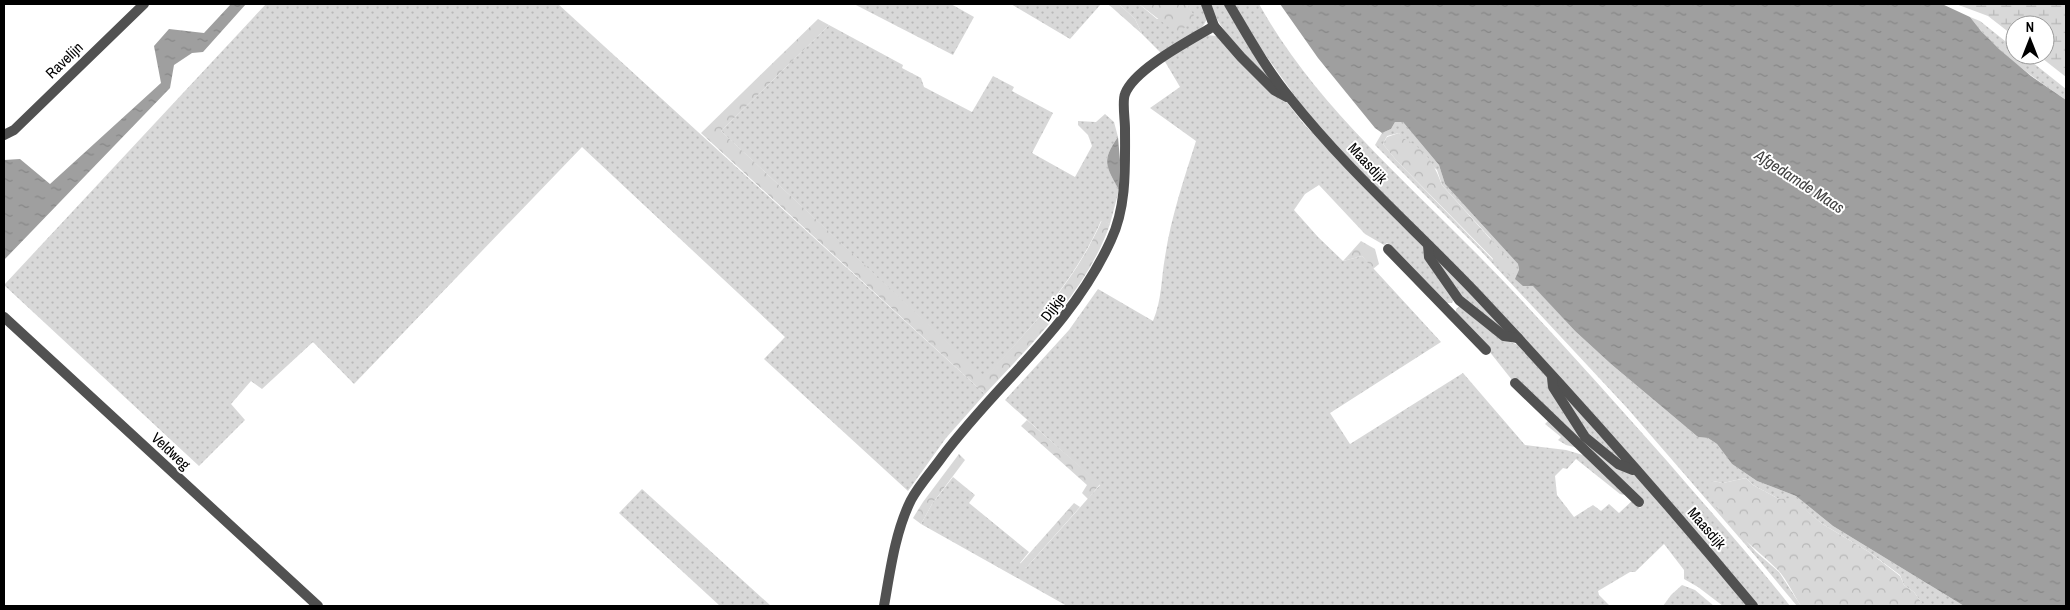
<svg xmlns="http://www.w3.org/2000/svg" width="2070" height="610" font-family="'Archivo Narrow',sans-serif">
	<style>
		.grass { fill: url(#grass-dots); fill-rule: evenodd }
		.forest { fill: url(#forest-crowns) }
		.wetland { fill: url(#wetland-marsh) }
		.water { fill: url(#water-ripples) }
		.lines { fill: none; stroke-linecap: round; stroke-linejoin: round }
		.minor { stroke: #515151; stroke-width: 10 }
		.labels { text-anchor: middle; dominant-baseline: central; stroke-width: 4; stroke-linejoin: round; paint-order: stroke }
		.street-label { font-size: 15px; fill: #000; stroke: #fff }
		.water-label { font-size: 16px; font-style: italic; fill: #404040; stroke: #fff }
	</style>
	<defs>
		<pattern id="grass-dots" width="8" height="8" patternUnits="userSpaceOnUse" patternTransform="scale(1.25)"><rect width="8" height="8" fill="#d8d8d8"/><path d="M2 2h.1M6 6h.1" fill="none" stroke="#b8b8b8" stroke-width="1.8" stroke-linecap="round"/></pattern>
		<pattern id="forest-crowns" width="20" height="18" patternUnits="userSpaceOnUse" patternTransform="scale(1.25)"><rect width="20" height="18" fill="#d8d8d8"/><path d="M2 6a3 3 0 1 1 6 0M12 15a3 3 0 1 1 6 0" fill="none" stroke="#b8b8b8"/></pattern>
		<pattern id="wetland-marsh" width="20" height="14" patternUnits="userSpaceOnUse" patternTransform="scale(1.25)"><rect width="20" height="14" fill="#d8d8d8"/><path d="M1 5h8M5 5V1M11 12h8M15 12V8" fill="none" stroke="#b8b8b8"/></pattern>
		<pattern id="water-ripples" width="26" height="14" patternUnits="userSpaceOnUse" patternTransform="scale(1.25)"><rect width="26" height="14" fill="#9f9f9f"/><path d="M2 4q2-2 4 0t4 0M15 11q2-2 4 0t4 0" fill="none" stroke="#878787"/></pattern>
	</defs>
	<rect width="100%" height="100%" fill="#fff"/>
	<g class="grass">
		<path d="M266 4H558L985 394 946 438 908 491 764 359 785 337 582 147 354 384 313 342 262 389 251 381 231 404 245 420 199 466 4 285Z"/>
		<path d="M854 4H951L974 17 953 55Z"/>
		<path d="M1011 4H1101L1070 39Z"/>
		<path d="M1119 4H1139L1157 19 1193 15 1186 4H1203C1204 7 1207 12 1207 15 1208 31 1175 47 1163 55L1142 34 1135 19Z"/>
		<path d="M1209 4H1225L1275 85C1250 62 1223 35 1209 4Z"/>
		<path d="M1233 4H1259C1313 101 1398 174 1476 253 1542 320 1605 391 1667 461 1708 509 1751 556 1790 606H1758L1737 580 1400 212 1310 117 1257 43Z"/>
		<path d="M1970 17 1980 21 2015 49V55H2023L2066 89V100C2031 76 1995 51 1970 17Z"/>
		<path d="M829 25 903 65 902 68 921 78 924 87 972 112 993 76 1014 87 1012 91 1053 113 1032 153 1075 177 1092 146 1088 135 1078 125V121L1096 122 1105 114 1114 122 1118 137C1101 161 1106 166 1119 190L1110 224 1101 221C1074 283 1030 328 985 378L721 131Z"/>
		<path d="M1206 35 1217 36 1285 100 1303 123 1351 174 1423 245 1454 298 1452 303H1446L1387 243 1384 245 1365 234 1319 185 1305 194 1294 210 1318 237 1343 261 1362 256 1441 342 1330 413 1350 444 1463 373 1525 445 1566 450 1583 455 1625 493 1624 495 1620 494 1576 459 1567 469 1563 468 1555 476 1557 495 1574 517 1593 505 1601 511 1609 504 1619 513 1633 500 1640 508 1644 504 1584 446 1586 443 1637 476 1749 606H1723L1698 587 1684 579V570L1664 544 1635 572H1630L1598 591 1599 595 1610 606H1067L921 524 932 504 953 477 975 495 969 503 1029 552 1020 563 1026 568 1100 485 1005 400 1069 330 1098 289 1153 321C1162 300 1161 279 1165 257 1171 217 1184 179 1196 141L1150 108 1180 87 1164 60Z"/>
		<path d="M1395 122H1403L1439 165 1445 184 1518 264 1519 270 1575 331 1611 364 1698 437 1708 438 1717 444 1732 464 1757 481 1796 496 1833 526 1964 606H1924L1914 592 1904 585 1900 575 1869 552 1821 523 1792 499H1779L1753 485 1746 478 1723 483 1713 481 1720 510 1756 552 1779 572 1801 606H1797L1757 558 1628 409 1480 250 1375 145 1382 133 1391 129ZM1399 133 1402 139 1437 170 1442 185 1491 239 1493 260 1396 160 1383 144 1387 136Z"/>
		<path d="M1432 254 1509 333H1504L1462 300Z"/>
		<path d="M1460 306 1504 340 1519 345 1547 377 1550 390 1581 437H1575L1515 378 1512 380 1489 351 1491 349 1456 313V309Z"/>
		<path d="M1555 386 1626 465 1591 439Z"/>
		<path d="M1549 420 1578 448 1566 445 1558 440 1561 437 1545 424Z"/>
		<path d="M642 489 771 606H720L619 513Z"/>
		<path d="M1682 585 1695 590 1714 606H1663L1671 595Z"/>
	</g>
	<g class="forest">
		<path d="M1108 4H1119L1135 19 1142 34Z"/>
		<path d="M1139 4H1186L1194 15 1179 35Z"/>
		<path d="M818 19 829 25 721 131 985 377C1031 327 1074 284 1102 220L1110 224C1087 291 1032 343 985 394L701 133Z"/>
		<path d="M1399 133C1403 140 1408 140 1415 145 1430 156 1436 169 1442 185L1511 262 1515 272 1510 276 1396 160 1383 144 1387 137Z"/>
		<path d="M1361 241 1375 249 1379 264 1373 269 1362 256 1343 261Z"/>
		<path d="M1027 420 1100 484 1088 499 1082 493 1087 485 1021 426Z"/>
		<path d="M959 454 965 460 932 504 921 524 913 518 923 502Z"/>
		<path d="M1746 478 1753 485 1779 499 1792 498 1821 523 1869 552 1900 576 1904 585 1914 592 1924 606H1801C1794 595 1787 580 1778 570 1755 547 1713 518 1708 484L1713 481 1723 483Z"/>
		<path d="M1074 503 1080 507 1026 568 1019 565Z"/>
	</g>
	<path class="wetland" d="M1956 4H2066V77L2038 55H2045V25H2015V37L1988 16Z"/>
	<g class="water">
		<path d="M231 4H246L203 52 192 53 174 65 170 88 4 260V160L20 159 50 184 161 83 154 46 169 29 204 33Z"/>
		<path d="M1280 4H1942L1970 17 1981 31 1999 49 2031 76 2066 100V606H1964L1833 526 1796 496 1757 481 1732 464 1717 444 1708 438 1698 437 1611 364 1575 331 1533 286H1523L1515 279 1519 270 1518 264 1445 184 1439 165 1403 122H1395L1391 129 1382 133 1375 128 1318 58Z"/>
		<path d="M1118 137 1120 160 1119 190C1106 166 1101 161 1118 137Z"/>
	</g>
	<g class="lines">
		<g class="minor">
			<path d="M1206 4 1214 26 1241 57 1274 90 1287 97"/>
			<path d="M1229 4C1248 36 1266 69 1290 98 1346 169 1414 228 1476 293 1571 394 1664 499 1753 606"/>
			<path d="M4 135 14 130 144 4"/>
			<path d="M1428 245 1429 257 1459 300 1504 336 1518 338"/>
			<path d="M1388 249 1486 350"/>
			<path d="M4 317 318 606"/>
			<path d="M1552 378 1553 387 1585 437 1618 464 1633 470"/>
			<path d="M1515 383 1639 502"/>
			<path d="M884 606C890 572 895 532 911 500 919 485 932 471 942 457 998 382 1071 328 1111 240 1127 206 1125 166 1125 128 1125 120 1122 101 1125 94 1134 69 1191 40 1214 26"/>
		</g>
	</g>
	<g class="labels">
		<g class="street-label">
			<text transform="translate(64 60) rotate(-44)">Ravelijn</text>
			<text transform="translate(1368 163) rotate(47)">Maasdijk</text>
			<text transform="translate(1053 307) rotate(-53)">Dijkje</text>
			<text transform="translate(171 451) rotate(43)">Veldweg</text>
			<text transform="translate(1707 528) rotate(49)">Maasdijk</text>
		</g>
		<g class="water-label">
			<text transform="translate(1800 181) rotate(33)">Afgedamde Maas</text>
		</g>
	</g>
	<rect width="2070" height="610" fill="none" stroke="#000000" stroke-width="10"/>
	<g transform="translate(2030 40)"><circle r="24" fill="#ffffff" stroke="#999999"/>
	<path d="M0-4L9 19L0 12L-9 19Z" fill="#000000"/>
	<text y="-8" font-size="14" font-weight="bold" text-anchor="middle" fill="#000000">N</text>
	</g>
</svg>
